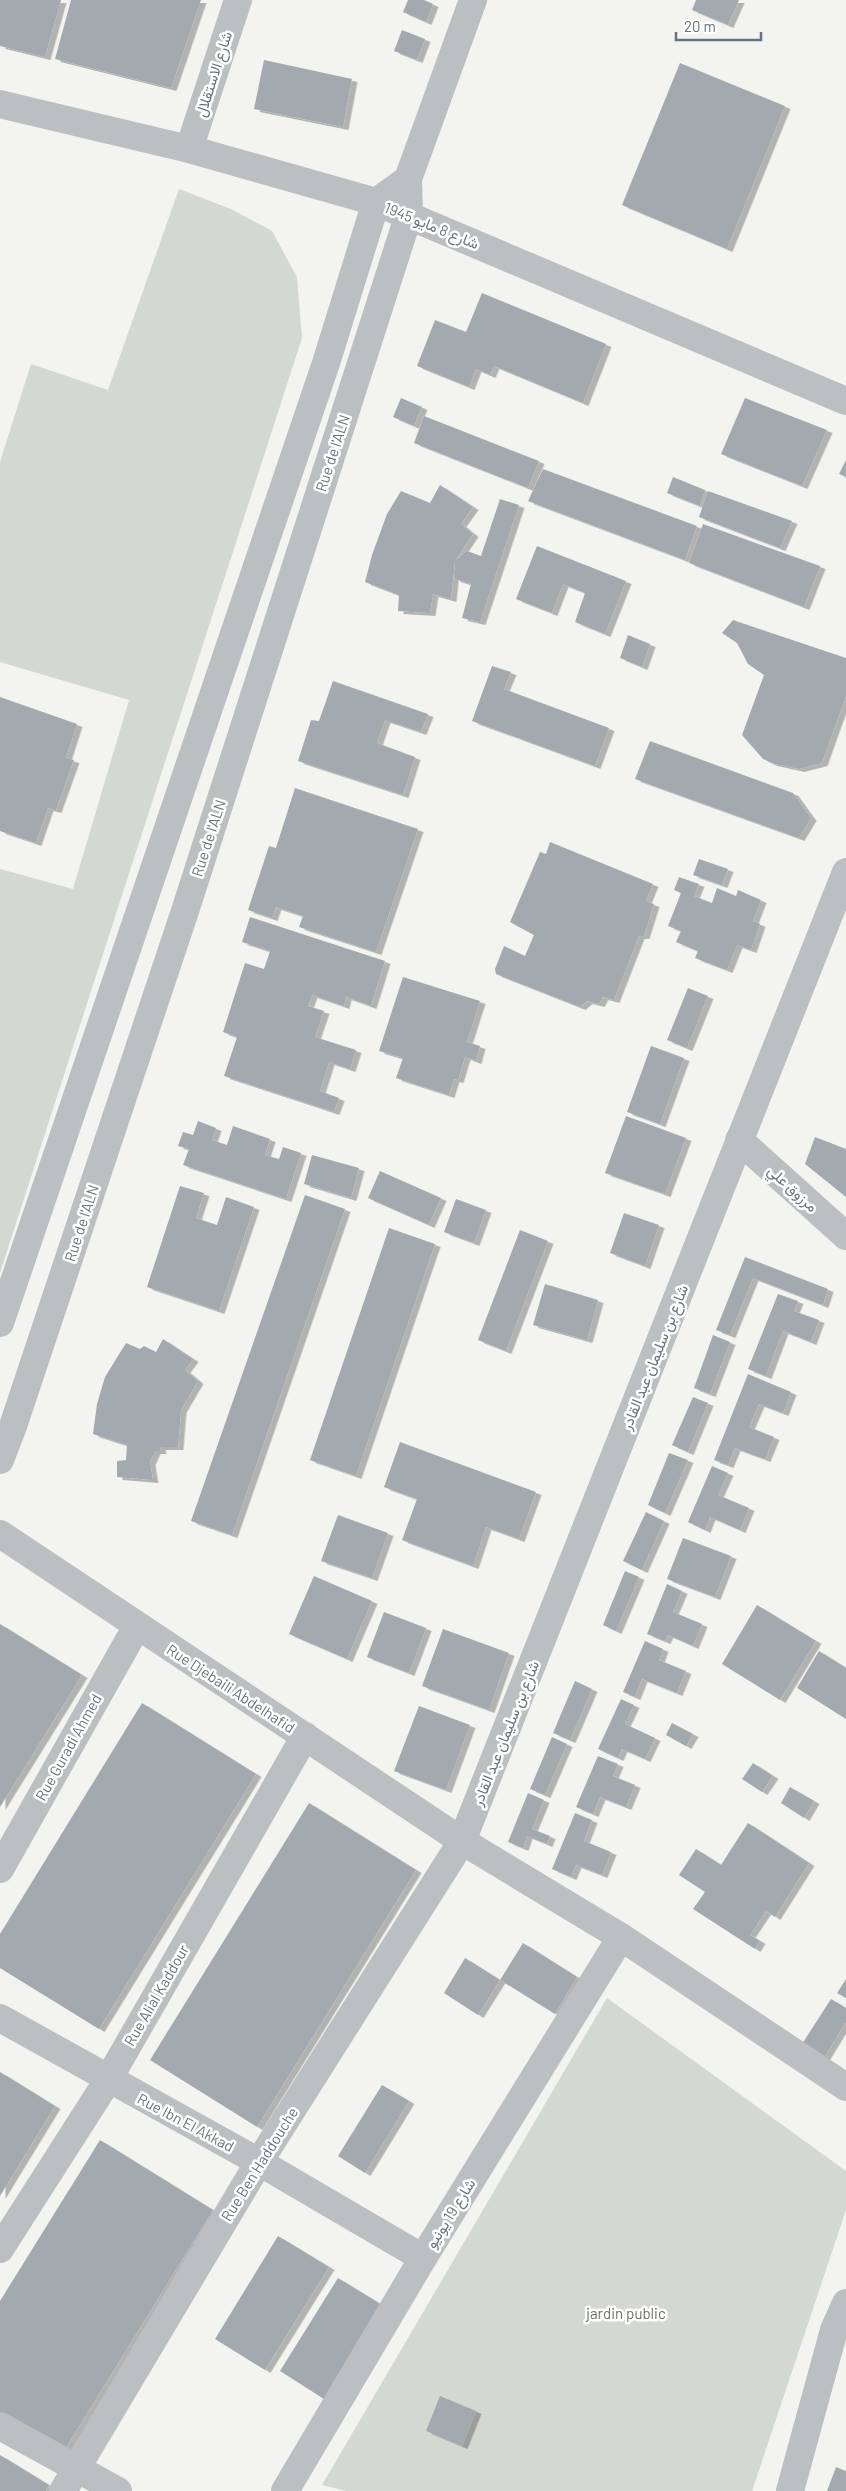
<svg xmlns="http://www.w3.org/2000/svg" width="846" height="2491" font-family="Barlow,Vazirmatn,sans-serif">
	<style>
		.green { fill: #d3d8d0 }
		.building { fill: #a3aaaf; filter: url(#shadow) }
		.lines { fill: none; stroke-linecap: round; stroke-linejoin: round }
		.minor { stroke: #bbbfc2; stroke-width: 28 }
		.labels { text-anchor: middle; dominant-baseline: central; stroke-width: 5; stroke-linejoin: round; paint-order: stroke }
		.street-label { font-size: 15px; fill: #66747e; stroke: #fff }
		.park-label { font-size: 15px; fill: #687664; stroke: #fff }
	</style>
	<defs>
		<filter id="shadow"><feDropShadow dx="5.5" dy="3" stdDeviation="0" flood-color="#0004"/></filter>
	</defs>
	<rect width="100%" height="100%" fill="#f3f3f0"/>
	<g class="green">
		<path d="M179 189 231 209 272 231 297 277 302 338 0 1273V869L73 889 129 700 0 662V462L31 364 108 390Z"/>
		<path d="M607 1998 846 2171V2210L752 2491H346L322 2485Z"/>
	</g>
	<g class="building">
		<path d="M0 0H61L45 57 0 46Z"/>
		<path d="M71 0H201L171 88 55 59Z"/>
		<path d="M408 0H424L433 4 426 22 403 12Z"/>
		<path d="M696 0H739L728 25 692 10Z"/>
		<path d="M402 30 425 39 417 60 394 51Z"/>
		<path d="M264 60 352 79 343 127 254 109Z"/>
		<path d="M680 63 785 106 727 249 622 205Z"/>
		<path d="M482 293 606 344 583 403 494 366 490 375 476 369 469 387 417 366 435 320 466 332Z"/>
		<path d="M401 398 422 407 414 426 393 417Z"/>
		<path d="M745 398 827 430 802 486 721 454Z"/>
		<path d="M424 416 539 461 528 488 414 443Z"/>
		<path d="M846 460V477L839 474Z"/>
		<path d="M543 469 697 526 685 560 528 501Z"/>
		<path d="M673 477 705 490 700 506 667 493Z"/>
		<path d="M440 485 473 507 461 524 473 534 455 561 467 551 481 556 500 499 519 505 480 622 462 618 471 584 455 579V561L451 599 433 594 430 613 398 611 399 595 365 582 372 555 387 514 401 491 430 503Z"/>
		<path d="M708 491 792 521 780 548 699 517Z"/>
		<path d="M703 524 820 566 804 607 689 563Z"/>
		<path d="M537 546 626 581 605 634 575 622 585 593 563 584 552 613 516 599Z"/>
		<path d="M733 620 846 658V696L822 763 799 769 772 763 763 759 742 735 764 675 748 664 737 643 722 633Z"/>
		<path d="M628 635 650 644 642 667 620 658Z"/>
		<path d="M492 666 511 672 504 689 609 728 595 766 472 721Z"/>
		<path d="M333 681 428 714 421 732 385 720 377 743 415 757 403 795 298 761 311 720 319 721Z"/>
		<path d="M0 697 77 724 66 758 74 760 56 810 48 808 36 843 0 831Z"/>
		<path d="M650 741 793 793 811 818 799 838 635 779Z"/>
		<path d="M295 788 418 829 376 952 299 927 303 916 276 907 272 918 248 910 269 846 276 848Z"/>
		<path d="M550 842 653 884 646 901 654 904 644 936H639L614 1000 603 997 599 1004 587 1001 580 1007 496 974 495 969 504 946 525 956 534 935 510 922 540 852 546 854Z"/>
		<path d="M699 859 728 869 722 885 693 875Z"/>
		<path d="M679 877 699 884 694 896 712 903 717 888 736 896 738 890 761 900 753 921 760 924 751 950 737 945 727 970 695 958 698 951 676 942 681 931 668 926 681 893 674 890Z"/>
		<path d="M250 917 385 961 371 1006 346 997 344 1006 312 995 308 1006 324 1011 315 1037 356 1050 350 1069 329 1062 320 1091 339 1098 334 1112 224 1076 237 1037 223 1032 245 963 264 969 270 951 242 942Z"/>
		<path d="M403 977 480 1001 467 1042 480 1046 476 1061 465 1057 458 1080 454 1079 449 1095 396 1078 403 1058 379 1051Z"/>
		<path d="M688 988 708 996 687 1048 667 1040Z"/>
		<path d="M651 1046 684 1058 660 1124 627 1112Z"/>
		<path d="M626 1116 686 1138 665 1194 605 1173Z"/>
		<path d="M198 1121 216 1128 212 1140 227 1145 233 1126 270 1139 265 1155 279 1159 283 1147 301 1153 286 1199 183 1165 189 1149 178 1146 183 1132 193 1135Z"/>
		<path d="M815 1137 846 1149V1197L805 1164Z"/>
		<path d="M312 1155 359 1168 351 1198 304 1184Z"/>
		<path d="M380 1171 441 1198 429 1225 368 1198Z"/>
		<path d="M180 1186 204 1193 196 1218 217 1225 226 1197 254 1207 219 1311 147 1287Z"/>
		<path d="M305 1195 345 1209 232 1535 191 1521Z"/>
		<path d="M456 1199 486 1210 474 1243 444 1232Z"/>
		<path d="M624 1213 659 1225 645 1266 610 1253Z"/>
		<path d="M389 1228 435 1244 356 1476 310 1460Z"/>
		<path d="M520 1230 548 1241 506 1351 478 1340Z"/>
		<path d="M745 1257 828 1289 823 1305 753 1278 730 1335 716 1330Z"/>
		<path d="M545 1284 598 1300 587 1340 533 1325Z"/>
		<path d="M778 1294 798 1301 794 1311 819 1320 811 1342 783 1331 766 1376 748 1369Z"/>
		<path d="M713 1335 730 1342 710 1394 694 1388Z"/>
		<path d="M163 1339 193 1359 185 1370 198 1381 181 1410 178 1447H160L161 1451H155L150 1462 153 1480 117 1477V1461L126 1460 127 1445 93 1434 97 1404 105 1377 126 1343 140 1349 144 1346 156 1352Z"/>
		<path d="M748 1374 791 1392 783 1413 759 1404 749 1427 774 1437 765 1459 735 1448 728 1465 714 1460Z"/>
		<path d="M693 1397 708 1403 688 1452 672 1445Z"/>
		<path d="M400 1442 536 1492 519 1539 486 1527 473 1566 402 1540 417 1499 384 1487Z"/>
		<path d="M669 1453 688 1460 665 1513 648 1505Z"/>
		<path d="M712 1466 728 1473 718 1495 749 1508 740 1530 710 1517 705 1530 688 1522Z"/>
		<path d="M646 1512 664 1521 642 1570 623 1561Z"/>
		<path d="M338 1515 388 1533 372 1578 321 1561Z"/>
		<path d="M683 1538 731 1556 715 1597 667 1579Z"/>
		<path d="M625 1571 639 1577 616 1631 603 1625Z"/>
		<path d="M314 1576 372 1601 347 1659 289 1634Z"/>
		<path d="M667 1584 682 1591 673 1612 702 1624 693 1646 668 1635 665 1641 647 1634Z"/>
		<path d="M757 1605 816 1641 780 1700 722 1664Z"/>
		<path d="M384 1612 426 1628 409 1673 367 1657Z"/>
		<path d="M0 1624 82 1675 0 1807Z"/>
		<path d="M443 1629 509 1653 489 1710 422 1686Z"/>
		<path d="M645 1641 663 1649 659 1660 686 1671 677 1693 642 1679 635 1697 623 1692Z"/>
		<path d="M819 1651 846 1668V1719L797 1688Z"/>
		<path d="M575 1681 592 1689 570 1740 553 1733Z"/>
		<path d="M621 1699 634 1705 625 1724 655 1738 645 1759 622 1749 618 1758 598 1749Z"/>
		<path d="M142 1703 256 1774 99 2029 0 1968V1934Z"/>
		<path d="M419 1706 470 1725 446 1790 394 1771Z"/>
		<path d="M672 1723 693 1734 686 1746 666 1735Z"/>
		<path d="M552 1737 567 1744 545 1795 530 1789Z"/>
		<path d="M598 1756 618 1764 613 1776 635 1785 626 1807 600 1797 593 1814 576 1807Z"/>
		<path d="M753 1763 773 1776 762 1792 742 1779Z"/>
		<path d="M790 1787 814 1801 804 1818 781 1803Z"/>
		<path d="M528 1793 544 1800 532 1829 550 1836 547 1844 527 1836 523 1848 508 1842Z"/>
		<path d="M309 1803 416 1870 257 2127 150 2060Z"/>
		<path d="M575 1813 592 1820 584 1841 611 1852 602 1875 576 1865 571 1877 552 1869Z"/>
		<path d="M748 1823 809 1863 775 1917 766 1911 750 1935 760 1941 755 1949 693 1909 705 1892 679 1875 696 1849 721 1865Z"/>
		<path d="M523 1943 577 1977 555 2014 500 1980Z"/>
		<path d="M465 1958 500 1980 478 2015 444 1993Z"/>
		<path d="M846 1979V1998L837 1993Z"/>
		<path d="M831 1999 846 2008V2022L824 2058 802 2044Z"/>
		<path d="M0 2072 55 2106 0 2196Z"/>
		<path d="M382 2085 409 2101 365 2173 338 2156Z"/>
		<path d="M100 2140 213 2210 62 2454 0 2416V2301Z"/>
		<path d="M278 2236 329 2267 265 2370 215 2339Z"/>
		<path d="M338 2278 382 2305 324 2399 280 2371Z"/>
		<path d="M440 2396 476 2411 462 2446 426 2431Z"/>
		<path d="M0 2455 49 2485 46 2491H0Z"/>
		<path d="M836 2467 846 2471V2491H827Z"/>
	</g>
	<g class="lines">
		<g class="minor">
			<path d="M0 104 189 149 376 202 846 401"/>
			<path d="M189 149 238 0"/>
			<path d="M739 1140 846 1236"/>
			<path d="M0 1323 326 363 376 202 408 179"/>
			<path d="M0 1460 13 1426 185 911 409 214 408 179 473 0"/>
			<path d="M0 1534 462 1841 621 1937 846 2087"/>
			<path d="M0 1869 137 1626"/>
			<path d="M0 2018 259 2162 423 2258"/>
			<path d="M0 2249 108 2080 305 1736"/>
			<path d="M0 2426 118 2491"/>
			<path d="M63 2491 259 2162 462 1841 846 872"/>
			<path d="M285 2491 423 2258 621 1937"/>
			<path d="M790 2491 834 2330 846 2303"/>
		</g>
	</g>
	<g class="labels">
		<g class="street-label">
			<text transform="translate(213 74) rotate(-72)">شارع الاستقلال</text>
			<text transform="translate(432 225) rotate(22)">شارع 8 مايو 1945</text>
			<text transform="translate(332 453) rotate(-72)">Rue de l'ALN</text>
			<text transform="translate(208 838) rotate(-72)">Rue de l'ALN</text>
			<text transform="translate(793 1188) rotate(42)">مرزوق علي</text>
			<text transform="translate(81 1223) rotate(-72)">Rue de l'ALN</text>
			<text transform="translate(654 1357) rotate(-68)">شارع بن سليمان عبد القادر</text>
			<text transform="translate(231 1688) rotate(33)">Rue Djebaili Abdelhafid</text>
			<text transform="translate(505 1733) rotate(-68)">شارع بن سليمان عبد القادر</text>
			<text transform="translate(68 1747) rotate(-61)">Rue Guradi Ahmed</text>
			<text transform="translate(156 1995) rotate(-60)">Rue Alial Kaddour</text>
			<text transform="translate(186 2122) rotate(28)">Rue Ibn El Akkad</text>
			<text transform="translate(259 2164) rotate(-58)">Rue Ben Haddouche</text>
			<text transform="translate(450 2213) rotate(-58)">شارع 19 يونيو</text>
		</g>
		<g class="park-label">
			<text x="626" y="2313">jardin public</text>
		</g>
	</g>
	<path d="M676 32v8h85v-8" fill="none" stroke="#66747e" stroke-width="2.5"/>
	<text x="684" y="32" font-size="15" fill="#66747e" stroke="#ffffff" stroke-width="4" paint-order="stroke">20 m</text>
</svg>
